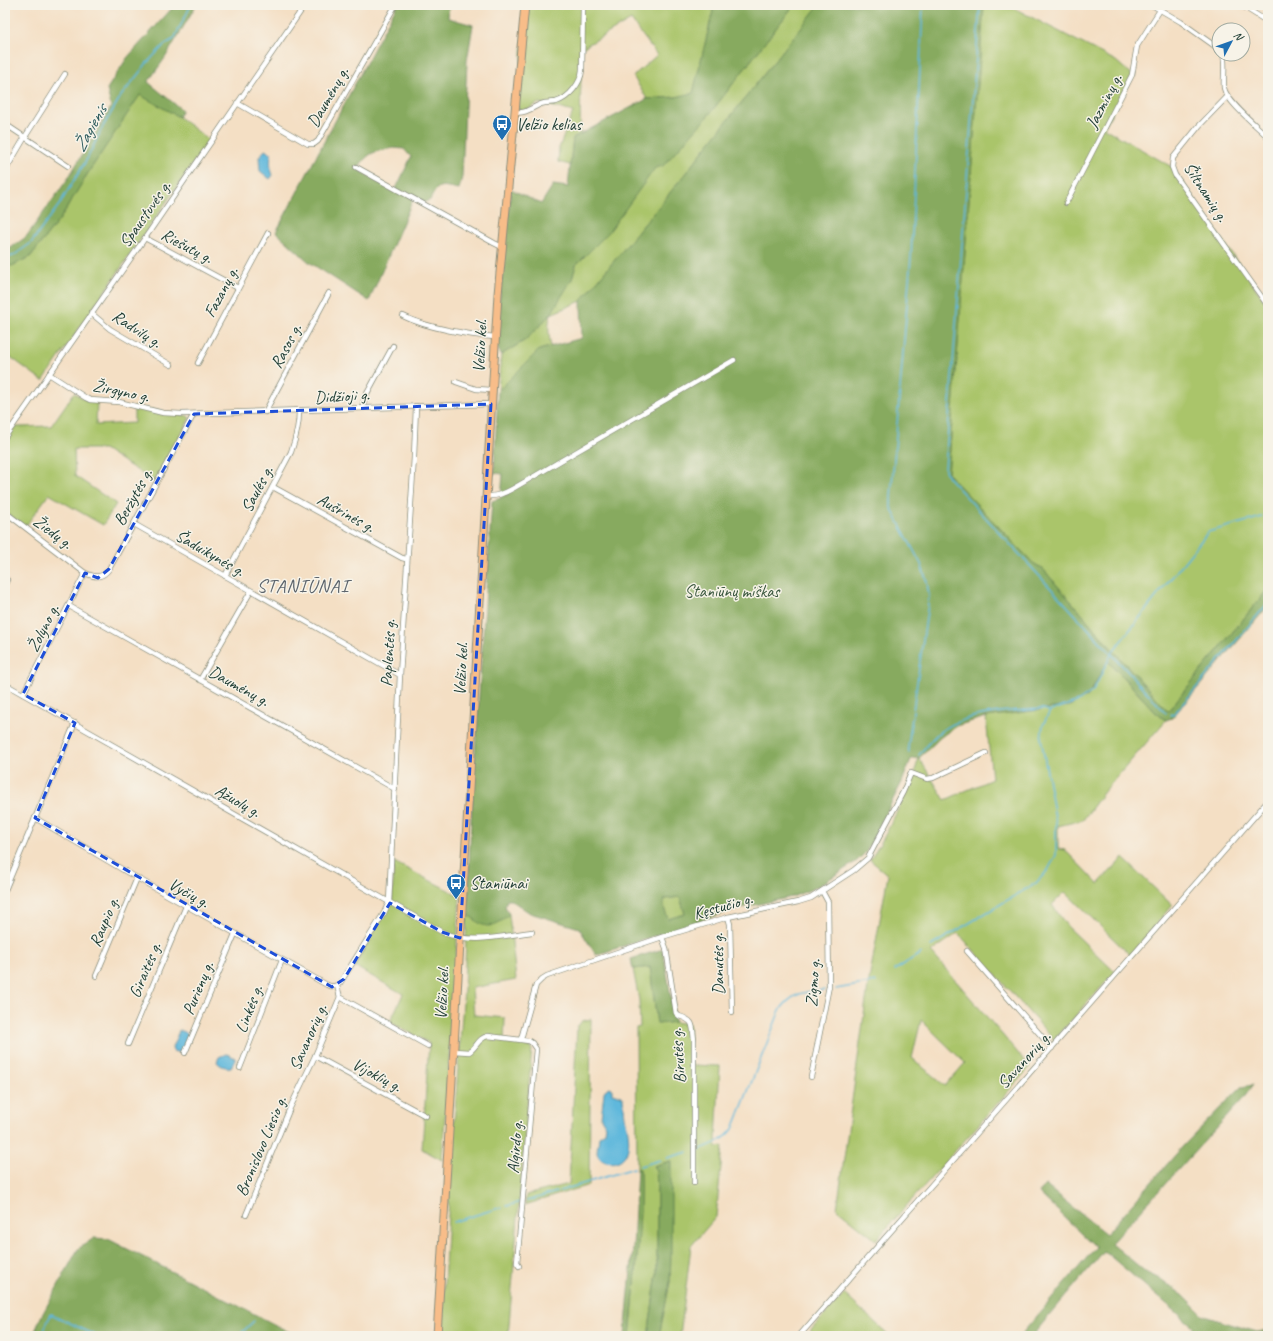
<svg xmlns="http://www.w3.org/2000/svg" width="1273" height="1341" font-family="Caveat,sans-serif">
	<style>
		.green { fill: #aac56b; stroke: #648150; fill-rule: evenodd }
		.forest { fill: #87aa5f; stroke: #53744a; fill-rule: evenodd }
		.water { fill: #5fb8dc; stroke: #3f7a88 }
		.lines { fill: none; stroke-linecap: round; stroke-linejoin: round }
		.stream { stroke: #5fb8dc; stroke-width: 1.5 }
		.minor-casing { stroke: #8a8e7c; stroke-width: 6 }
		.primary-casing { stroke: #8a8e7c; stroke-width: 9 }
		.minor { stroke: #fff; stroke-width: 4.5 }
		.primary { stroke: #f8bd89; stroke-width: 7 }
		.marked { fill: none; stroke: #1d4ed8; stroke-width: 3; stroke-dasharray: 8 5; stroke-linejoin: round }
		.labels { text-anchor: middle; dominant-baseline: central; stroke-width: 3; stroke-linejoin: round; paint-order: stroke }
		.street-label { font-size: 17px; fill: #1f3d34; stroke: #f7f3e8 }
		.poi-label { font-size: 17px; fill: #1f3d34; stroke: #f7f3e8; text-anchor: start }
		.park-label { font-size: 17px; fill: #3b583f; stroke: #f7f3e8 }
		.water-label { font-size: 18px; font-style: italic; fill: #2f5c5e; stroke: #f7f3e8 }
		.quarter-label { font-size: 19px; letter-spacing: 1px; fill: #5d656d; stroke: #f7f3e8 }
	</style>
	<rect width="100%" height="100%" fill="#f7f3e8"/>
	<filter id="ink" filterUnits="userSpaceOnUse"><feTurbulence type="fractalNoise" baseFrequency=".025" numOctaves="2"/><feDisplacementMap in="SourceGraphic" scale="8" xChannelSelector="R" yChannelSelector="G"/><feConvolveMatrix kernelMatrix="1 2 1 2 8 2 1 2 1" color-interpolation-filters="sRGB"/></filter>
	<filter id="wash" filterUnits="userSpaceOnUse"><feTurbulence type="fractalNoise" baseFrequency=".012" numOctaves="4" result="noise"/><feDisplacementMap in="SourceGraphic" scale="16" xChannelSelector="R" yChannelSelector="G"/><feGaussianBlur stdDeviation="0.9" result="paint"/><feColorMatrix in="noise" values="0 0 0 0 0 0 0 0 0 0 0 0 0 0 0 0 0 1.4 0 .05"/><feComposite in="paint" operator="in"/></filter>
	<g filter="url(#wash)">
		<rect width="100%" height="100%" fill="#f4dfc4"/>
		<g class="green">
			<path d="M525 5H709L713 11 693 94 676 97 647 99 633 76 657 55 631 20 582 48C580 77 581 106 580 134L573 138 570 165 558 162 559 148 573 112 539 103 525 111 518 109Z"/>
			<path d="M794 5H819L665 199 581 301 551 314C547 324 549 336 551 347L539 350 498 391 501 355 527 339 572 279 576 265 608 233 655 167 708 116Z"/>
			<path d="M984 5H1008L1116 61 1132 75 1104 128 1172 167 1268 306V589L1168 711 1112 649 1043 569 1033 563 948 474Z"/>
			<path d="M140 94 179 117 209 140 43 381 5 353V265H12L30 257 60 219 88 173Z"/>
			<path d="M74 393 87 400 97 403 96 425 134 423V407L188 416 190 418 155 482 104 449H74L75 476 116 504 103 525 49 494 25 527 5 512V441L15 427 51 426Z"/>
			<path d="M1108 661 1159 716 1166 720 1103 793 1083 820 1058 826V849L1065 850 1098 884 1123 858 1172 905 1130 955 1065 892 1052 905 1067 926 1115 972 1054 1040 958 933 931 952 1030 1067 876 1240 837 1209 868 986 888 875 870 860 883 839 910 786 919 758 945 800 992 779 986 717 1069 706 1088 696ZM921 1020 965 1063 945 1086 912 1058Z"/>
			<path d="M394 862 460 896 442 1160 422 1149 429 1043 390 1022 403 994 354 966 392 901Z"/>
			<path d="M680 897 685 914 668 919 663 905 665 899Z"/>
			<path d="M509 914 516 980 472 988 474 1015 505 1018 504 1042 522 1044 532 1048 508 1336H441L451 1163 464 989 467 915 473 917 477 921 500 922Z"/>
			<path d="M650 967 657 1024 675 1022 689 1024 690 1065 720 1066 716 1139 717 1147 723 1146 716 1217 691 1246 680 1336H659L670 1282V1161L653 1166 656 1170 657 1185V1273L648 1336H630L636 1272 640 1169H637L636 1028 640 1027 639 1000 633 969Z"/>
			<path d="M591 1019 589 1185 525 1205 526 1195 569 1184 577 1027 582 1021Z"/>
			<path d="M844 1294 890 1336H856L852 1333 849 1336H816L810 1331Z"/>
		</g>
		<g class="forest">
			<path d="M175 5H194L195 7 165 58 148 82 182 110 179 117 140 95 88 173 60 219 30 257 12 266 5 265V252L26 237 67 180 111 107 107 89 127 58Z"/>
			<path d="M397 5H449L448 18 473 25 467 61 462 177 459 189C440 186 439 182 430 200L425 202 414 197 369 301 309 262 276 232ZM394 148 404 149 411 157 395 191 357 169C370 151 373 152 394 148Z"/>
			<path d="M709 5H794L708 116 663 166 655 168 608 233 576 265 572 279 551 314 527 339 501 355 495 342 511 189 541 204 553 185 568 187 573 138 647 99 676 97 693 93 713 11Z"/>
			<path d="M819 5H984L948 474 1033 563 1043 569 1112 649 1168 711 1268 589V606L1172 718 1166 720 1159 716 1108 661 1088 696 1069 706 986 717 956 726 941 737 919 758 911 759 902 782 866 852 857 861 817 887 792 897 736 909 596 955 579 928 530 913 511 900H507L505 906 509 914C503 920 493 929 483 925 477 923 475 918 467 915L472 800 492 501 501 498 503 474 494 473 498 391 539 350 582 338 581 301 665 199ZM680 897 685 914 668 919 663 905 665 899Z"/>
			<path d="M663 949 675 1022 657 1024 650 967 633 969 631 959Z"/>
			<path d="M1253 1085 1243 1099 1111 1243 1147 1273 1162 1280 1184 1296 1204 1316 1257 1332 1268 1330V1336H1184L1194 1327 1104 1251 1032 1336H1020L1096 1247 1039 1193 1045 1185 1106 1234 1184 1145 1241 1087Z"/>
			<path d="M671 1161V1254L670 1282 659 1336H648L657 1273V1185L656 1170 653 1166Z"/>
			<path d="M637 1169H640C642 1224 635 1281 630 1336H625L633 1248Z"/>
			<path d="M94 1238 108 1239 297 1336H33L41 1317 78 1249Z"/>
		</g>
		<g class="water">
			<path d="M265 150 271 154C270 162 270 168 273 175L270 179 260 171 259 157Z"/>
			<path d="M179 1031C183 1030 187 1033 189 1037L182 1051 180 1053 173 1051 172 1048Z"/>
			<path d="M226 1054 230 1055 235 1058V1060L231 1067C226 1068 220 1066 217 1062L219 1057Z"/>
			<path d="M610 1087 612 1088V1093L622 1096 623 1098C624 1104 624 1110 625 1116 627 1127 631 1140 627 1151 622 1167 599 1166 597 1152 597 1147 599 1141 599 1136L605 1132 606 1126 601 1118 604 1092 605 1090Z"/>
		</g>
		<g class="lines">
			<g class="stream">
				<path d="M980 5 945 470 948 477 1166 713"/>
				<path d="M5 258 13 256 31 243 59 205 87 159 102 128 121 96 147 63 164 45 174 39 191 5"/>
				<path d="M1171 715 1175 713 1268 603"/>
				<path d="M909 752 908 747 929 597 927 582 921 564 891 508V496L911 257 923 5"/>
				<path d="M919 755C926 746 934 735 944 729 972 711 1011 711 1043 709L1050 711"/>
				<path d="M931 946 1036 883 1048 870 1056 855V823L1041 738 1043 725 1050 711 1079 701 1093 691 1113 651 1208 532 1262 517"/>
				<path d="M895 970 921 953"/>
				<path d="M836 989 876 982"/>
				<path d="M698 1150C711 1145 724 1141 733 1129L780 1010C793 992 804 992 825 990"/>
				<path d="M667 1158 688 1152"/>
				<path d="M640 1166 660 1160"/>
				<path d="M527 1201 634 1168"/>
				<path d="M507 1206 520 1202"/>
				<path d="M453 1222 502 1207"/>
				<path d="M41 1336 51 1314 97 1336"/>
				<path d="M238 1336 254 1321"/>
			</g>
		</g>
	</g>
	<g filter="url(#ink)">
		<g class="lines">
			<g class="minor-casing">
				<g id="minor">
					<path d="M1152 5 1181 22 1219 49"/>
					<path d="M1241 5 1268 22"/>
					<path d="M1223 54C1226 65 1223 77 1224 88 1226 101 1258 127 1268 137"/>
					<path d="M1227 97 1199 126 1173 158 1172 167 1175 175 1268 306"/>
					<path d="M237 103 308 144H314L318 141 395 6"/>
					<path d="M515 112C525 114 531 108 541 104 546 102 551 103 556 102 569 98 581 83 582 70L583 5"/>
					<path d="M5 124 68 166"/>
					<path d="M356 167 494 243 502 247"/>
					<path d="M5 171 25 137 65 74"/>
					<path d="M1066 203 1132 75 1137 46 1160 10"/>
					<path d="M145 238 238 288"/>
					<path d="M91 313 110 329 171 365"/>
					<path d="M403 316C427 328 469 335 495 337"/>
					<path d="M198 363 268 233"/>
					<path d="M49 374 86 398 90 400 119 402 163 413 182 414 491 404"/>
					<path d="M456 382 476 389 492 390"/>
					<path d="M363 408 364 399 393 346"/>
					<path d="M265 412 329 293"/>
					<path d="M5 437 145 238 305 5"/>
					<path d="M273 487 402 558 406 559"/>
					<path d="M486 496C497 497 505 493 514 488L734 360"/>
					<path d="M5 512 85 573C96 578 102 578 109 569L194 414"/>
					<path d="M134 524 400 675"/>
					<path d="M225 576 291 452C296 438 299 425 299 411"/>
					<path d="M5 584 7 580"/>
					<path d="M69 606 395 789"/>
					<path d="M200 680 251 591"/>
					<path d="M5 684 442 932C471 945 501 936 532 932"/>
					<path d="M23 694 85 573"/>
					<path d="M35 818 137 878 327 985C332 987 335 987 340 983L384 913 389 902 400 675 414 457 416 406"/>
					<path d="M5 890 75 723"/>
					<path d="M728 917 730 924 732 1012"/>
					<path d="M662 937 666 948 676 1013 679 1016C695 1021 692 1025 694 1040V1183"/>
					<path d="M967 951 1052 1048"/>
					<path d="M96 976 137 878"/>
					<path d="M337 986 340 997 428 1046"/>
					<path d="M521 1039 536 985 542 979 547 976 662 937 728 917 798 902 811 898 854 870 868 858 903 792 911 773 927 779 933 778 986 753"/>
					<path d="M128 1044 186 906"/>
					<path d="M454 1051 469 1052C477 1047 478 1038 488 1036L529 1041 532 1043 536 1049 517 1263 519 1266"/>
					<path d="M185 1053 235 934"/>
					<path d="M315 1056 426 1116"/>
					<path d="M240 1068 282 960"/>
					<path d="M811 1077 829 986 828 902 822 891"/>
					<path d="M246 1215 290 1108 315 1056 340 997"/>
					<path d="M799 1336 1268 801"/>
				</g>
			</g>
			<g class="primary-casing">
				<path id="primary" d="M437 1336 498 294 525 5"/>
			</g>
			<use href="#minor" class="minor"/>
			<use href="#primary" class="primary"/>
		</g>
	</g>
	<path class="marked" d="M491 404 460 938 442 932 390 903 344 979 332 987 35 818 75 723 23 694 85 573 98 578 109 569 194 414Z"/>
	<defs>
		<g id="bus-pin" transform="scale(1)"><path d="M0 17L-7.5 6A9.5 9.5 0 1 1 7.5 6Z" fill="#1f6fb2" stroke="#f7f3e8"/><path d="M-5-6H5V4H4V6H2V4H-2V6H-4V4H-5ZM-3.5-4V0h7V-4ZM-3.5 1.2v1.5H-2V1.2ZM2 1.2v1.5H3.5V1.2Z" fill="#fff"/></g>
	</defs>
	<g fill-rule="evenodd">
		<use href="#bus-pin" x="502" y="124"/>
		<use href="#bus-pin" x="456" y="883"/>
	</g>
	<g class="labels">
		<g class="street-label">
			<text transform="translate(328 97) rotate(-60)">Daumėnų g.</text>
			<text transform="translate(1104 101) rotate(-62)">Jazminų g.</text>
			<text transform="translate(1206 192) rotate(57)">Šiltnamių g.</text>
			<text transform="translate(145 214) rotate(-55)">Spaustuvės g.</text>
			<text transform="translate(187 246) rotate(28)">Riešutų g.</text>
			<text transform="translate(221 292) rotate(-62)">Fazanų g.</text>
			<text transform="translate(137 329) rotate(33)">Radvilų g.</text>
			<text transform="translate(286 346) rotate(-62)">Rasos g.</text>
			<text transform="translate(480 346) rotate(-87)">Velžio kel.</text>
			<text transform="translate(121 391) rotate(12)">Žirgyno g.</text>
			<text transform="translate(342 396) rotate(-3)">Didžioji g.</text>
			<text transform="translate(257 489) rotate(-62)">Saulės g.</text>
			<text transform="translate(133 497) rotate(-61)">Beržytės g.</text>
			<text transform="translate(346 513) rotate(29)">Aušrinės g.</text>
			<text transform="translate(53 532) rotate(37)">Žiedų g.</text>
			<text transform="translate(210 553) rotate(30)">Šaduikynės g.</text>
			<text transform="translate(43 628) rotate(-63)">Žolyno g.</text>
			<text transform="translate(388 653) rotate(-87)">Paplentės g.</text>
			<text transform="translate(461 669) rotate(-87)">Velžio kel.</text>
			<text transform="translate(239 686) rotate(29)">Daumėnų g.</text>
			<text transform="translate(238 801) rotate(30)">Ąžuolų g.</text>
			<text transform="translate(189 893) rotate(29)">Vyčių g.</text>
			<text transform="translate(723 906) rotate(-15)">Kęstučio g.</text>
			<text transform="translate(104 922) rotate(-67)">Raupio g.</text>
			<text transform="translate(718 964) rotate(-91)">Danutės g.</text>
			<text transform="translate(145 970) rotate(-67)">Giraitės g.</text>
			<text transform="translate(813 983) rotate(-86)">Zigmo g.</text>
			<text transform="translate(198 988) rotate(-67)">Purienų g.</text>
			<text transform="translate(442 993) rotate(-87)">Velžio kel.</text>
			<text transform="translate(249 1009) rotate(-69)">Linkės g.</text>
			<text transform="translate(308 1037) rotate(-66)">Savanorių g.</text>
			<text transform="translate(678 1056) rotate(-94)">Birutės g.</text>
			<text transform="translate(1024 1060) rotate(-48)">Savanorių g.</text>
			<text transform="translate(377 1075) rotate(28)">Vijoklių g.</text>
			<text transform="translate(261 1146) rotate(-67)">Bronislovo Liesio g.</text>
			<text transform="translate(515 1147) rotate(-85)">Algirdo g.</text>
		</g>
		<g class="poi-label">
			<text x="516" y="124">Velžio kelias</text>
			<text x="470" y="883">Staniūnai</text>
		</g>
		<g class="park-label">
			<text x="732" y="591">Staniūnų miškas</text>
		</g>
		<g class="water-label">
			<text transform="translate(90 128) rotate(-61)">Žagienis</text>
		</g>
		<g class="quarter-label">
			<text x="303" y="586">STANIŪNAI</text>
		</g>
	</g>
	<rect width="1273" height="1341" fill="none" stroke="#f7f3e8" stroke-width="20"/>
	<g transform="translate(1231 42) rotate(49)"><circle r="19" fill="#f7f3e8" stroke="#a1aaa0"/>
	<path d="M0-3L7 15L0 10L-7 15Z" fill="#1f6fb2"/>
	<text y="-6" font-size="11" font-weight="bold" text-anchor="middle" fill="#1f3d34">N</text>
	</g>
</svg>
